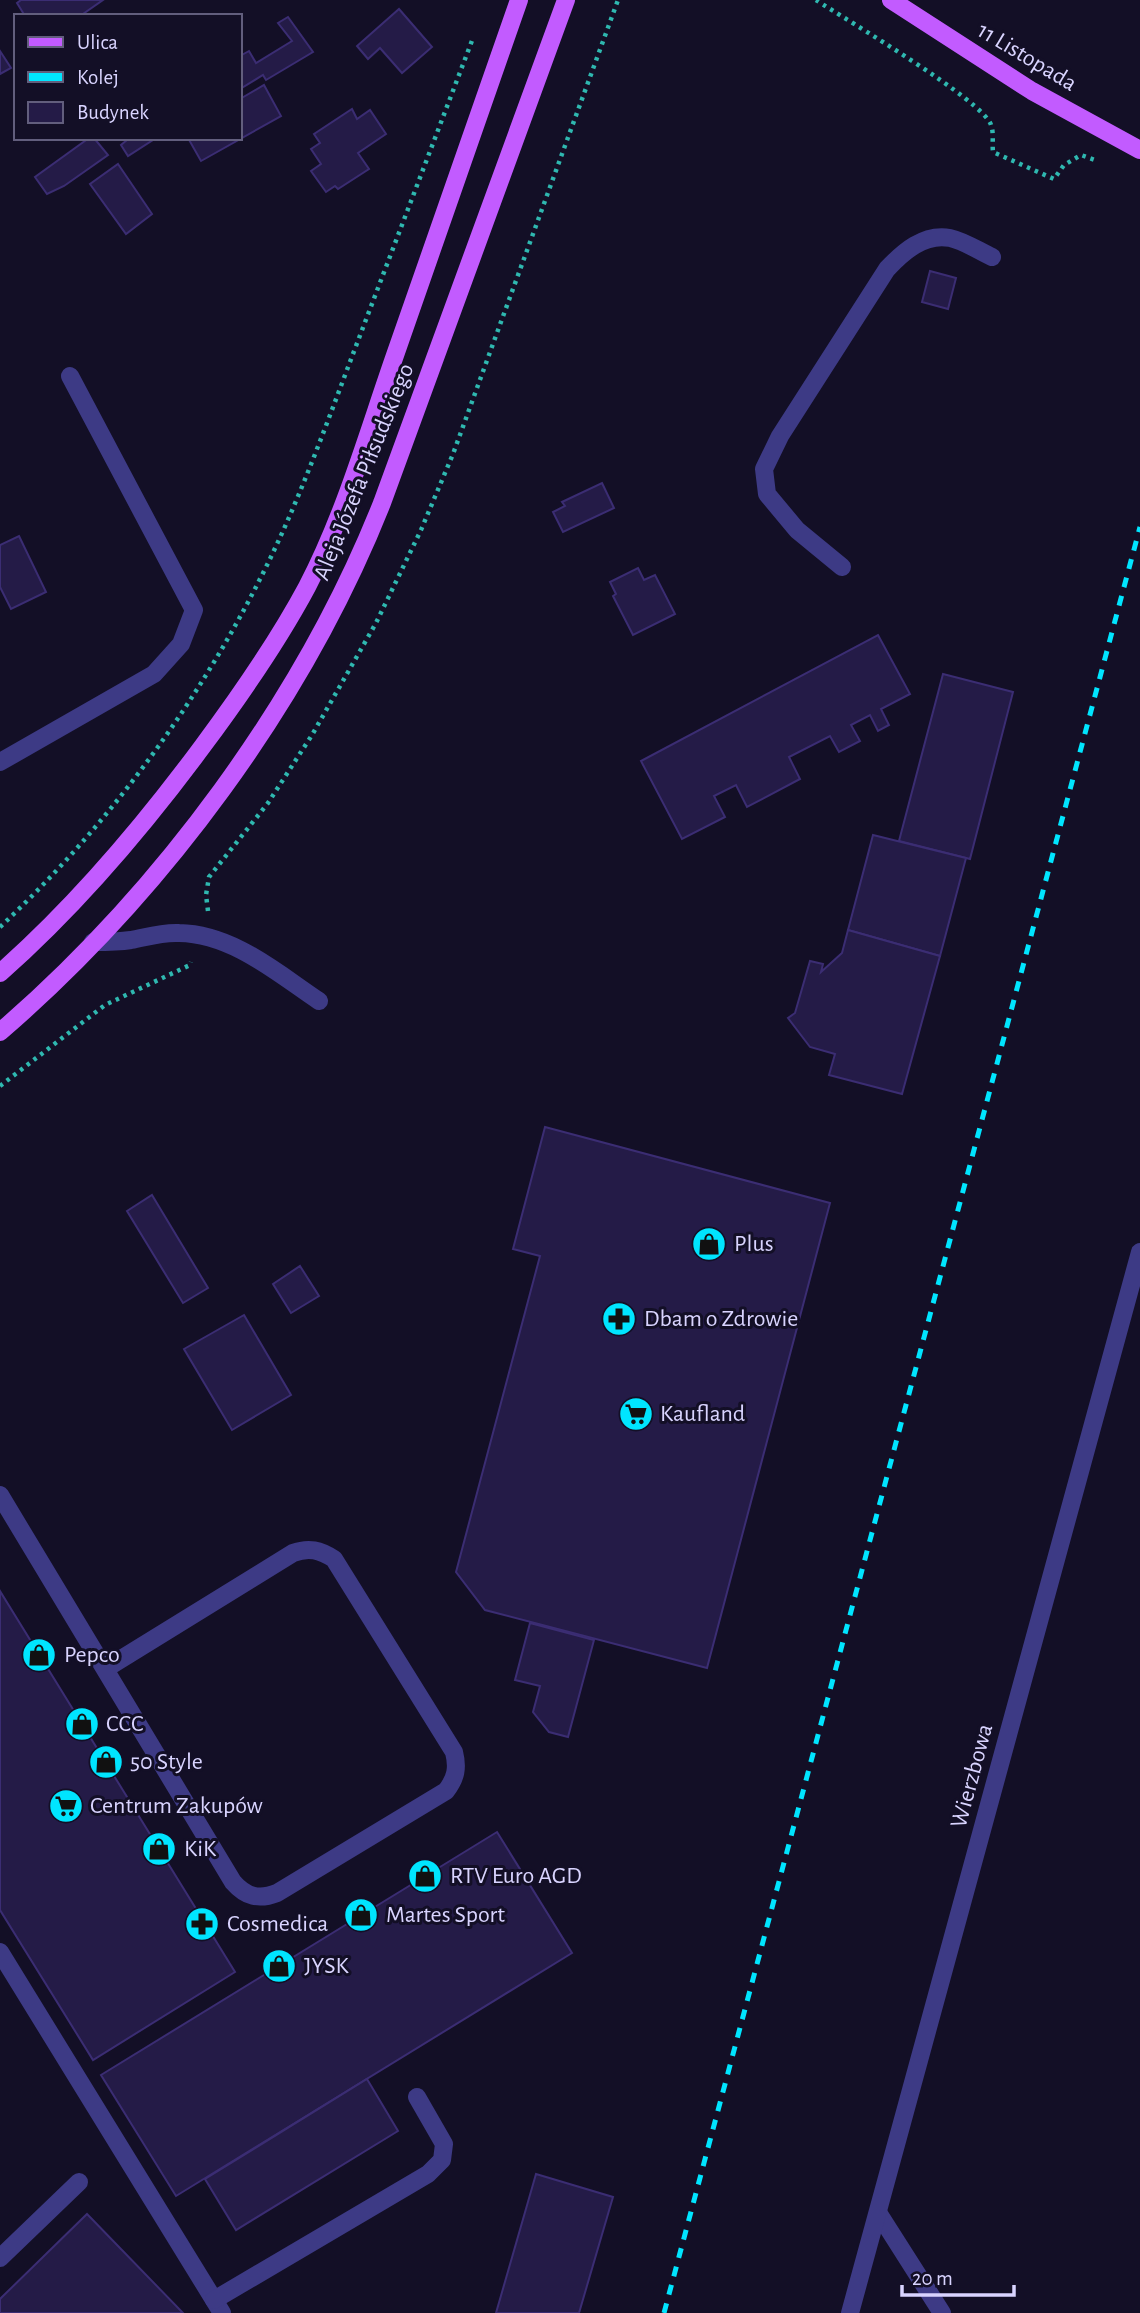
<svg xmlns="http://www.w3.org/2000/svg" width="1140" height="2313" font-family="'Alegreya Sans',sans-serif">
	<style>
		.building { fill: #241b47; stroke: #3b2d73; stroke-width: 2 }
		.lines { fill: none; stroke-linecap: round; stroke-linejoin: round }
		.path { stroke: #2fb8b0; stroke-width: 4.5; stroke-dasharray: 3.5 5; stroke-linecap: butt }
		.minor { stroke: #3d3a85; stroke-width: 18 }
		.major { stroke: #c25bff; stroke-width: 18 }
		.rail { stroke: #00e5ff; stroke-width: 5; stroke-dasharray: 10 9; stroke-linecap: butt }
		.labels { text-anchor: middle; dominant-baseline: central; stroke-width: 6; stroke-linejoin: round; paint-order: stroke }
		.street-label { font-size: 24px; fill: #d9d4ff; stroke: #130f26 }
		.poi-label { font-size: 24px; fill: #d9d4ff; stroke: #130f26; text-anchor: start }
	</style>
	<rect width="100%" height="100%" fill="#130f26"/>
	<g class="building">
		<path d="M21 0H103L80 16H25L17 3Z"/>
		<path d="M399 9 432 47 402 73 380 48 368 59 357 46Z"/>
		<path d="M288 17 313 52 266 80 263 75 240 89V56L249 51 256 63 292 41 278 23Z"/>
		<path d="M0 51 11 68 0 74Z"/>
		<path d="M264 85 281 116 201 161 188 138H240V99Z"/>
		<path d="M352 109 357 119 370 110 386 134 358 153 369 169 338 189 335 186 326 192 311 171 321 164 311 149 320 143 314 134Z"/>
		<path d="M89 138H94L108 155 64 186 47 194 35 177Z"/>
		<path d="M125 138H156L128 156 121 145 127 140Z"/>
		<path d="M118 164 152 214 126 234 90 184Z"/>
		<path d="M930 271 956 278 948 309 922 302Z"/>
		<path d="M602 483 614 508 563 532 553 512 565 506 562 502Z"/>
		<path d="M19 536 46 592 11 609 0 587V545Z"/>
		<path d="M638 568 644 580 655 575 675 614 633 635 613 596 616 594 610 582Z"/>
		<path d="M878 635 910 694 881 709 889 725 878 731 870 715 851 725 860 741 839 752 830 736 789 757 800 779 747 807 736 785 714 796 725 817 682 839 641 761Z"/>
		<path d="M943 674 1013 692 970 859 899 841Z"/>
		<path d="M873 835 966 858 940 956 848 930Z"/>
		<path d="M848 930 940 956 902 1094 829 1075 835 1054 810 1047 788 1018 795 1013 810 961 823 964 821 972 842 953Z"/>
		<path d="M545 1127 830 1203 707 1668 485 1610 456 1572 540 1256 513 1249Z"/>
		<path d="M152 1195 208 1288 183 1303 127 1211Z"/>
		<path d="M300 1266 319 1296 291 1313 273 1284Z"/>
		<path d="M244 1315 291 1395 232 1430 184 1349Z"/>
		<path d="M0 1591 235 1972 93 2060 0 1910Z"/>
		<path d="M530 1623 594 1640 568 1737 549 1732 533 1712 540 1686 515 1680Z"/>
		<path d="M497 1832 572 1953 176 2196 101 2075Z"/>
		<path d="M367 2079 398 2131 236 2230 205 2179Z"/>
		<path d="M536 2174 613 2197 579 2313H496Z"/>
		<path d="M87 2214 183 2313H0V2299Z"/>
	</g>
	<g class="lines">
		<g class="path">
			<path d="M816 0C845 19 984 101 991 125 994 132 992 144 993 152L1054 179 1064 165 1081 155 1095 160"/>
			<path d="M208 911 206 895 209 877 268 803 312 735 376 623 421 530 453 454 618 0"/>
			<path d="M0 927C105 829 194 709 259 581 298 505 326 425 356 346 395 243 434 141 473 38"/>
			<path d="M0 1086 105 1005 190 965 191 962"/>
		</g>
		<g class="minor">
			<path d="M842 567 797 530 767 494 764 469 780 436 887 269C903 252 924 233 950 238 964 241 979 251 992 257"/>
			<path d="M0 762 154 674 181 644 194 610 70 376"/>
			<path d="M93 942C105 942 118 942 131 940 147 937 162 932 179 933 233 934 277 973 319 1001"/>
			<path d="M0 1495 233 1882C246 1897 259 1900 277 1893L446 1791C456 1778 458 1768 454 1752L334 1559C320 1550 309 1547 293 1553L105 1669"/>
			<path d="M0 1952 222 2313"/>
			<path d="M879 2214 942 2313"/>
			<path d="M0 2258 79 2182"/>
			<path d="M214 2300 428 2174 442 2160 444 2144 417 2097"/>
			<path d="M850 2313 1140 1252"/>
		</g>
		<g class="major">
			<path d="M891 0 1032 91 1140 150"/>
			<path d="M0 973C76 906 142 828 202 747 240 696 277 643 307 587 344 516 367 436 393 361 435 241 477 120 519 0"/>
			<path d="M0 1032C161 893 303 702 382 503L566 0"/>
		</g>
		<path class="rail" d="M664 2313 1140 527"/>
	</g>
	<defs>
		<g id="shop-disc" transform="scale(1.75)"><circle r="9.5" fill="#00e5ff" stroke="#130f26"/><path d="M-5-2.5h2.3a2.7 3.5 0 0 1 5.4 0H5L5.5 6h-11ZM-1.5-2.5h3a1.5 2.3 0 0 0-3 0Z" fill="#111"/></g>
		<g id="pharmacy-disc" transform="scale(1.75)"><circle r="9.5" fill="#00e5ff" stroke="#130f26"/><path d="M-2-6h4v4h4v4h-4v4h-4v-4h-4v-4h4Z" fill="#111"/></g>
		<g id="supermarket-disc" transform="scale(1.75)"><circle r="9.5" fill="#00e5ff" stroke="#130f26"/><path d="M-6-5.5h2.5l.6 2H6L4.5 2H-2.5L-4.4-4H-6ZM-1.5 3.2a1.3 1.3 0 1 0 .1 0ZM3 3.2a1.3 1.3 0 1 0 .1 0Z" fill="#111"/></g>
	</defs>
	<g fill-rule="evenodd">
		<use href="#shop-disc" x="709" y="1244"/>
		<use href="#pharmacy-disc" x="619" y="1319"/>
		<use href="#supermarket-disc" x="636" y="1414"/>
		<use href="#shop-disc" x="39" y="1655"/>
		<use href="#shop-disc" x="82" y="1724"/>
		<use href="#shop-disc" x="106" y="1762"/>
		<use href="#supermarket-disc" x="66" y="1806"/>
		<use href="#shop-disc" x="159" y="1849"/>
		<use href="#shop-disc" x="425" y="1876"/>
		<use href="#shop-disc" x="361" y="1915"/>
		<use href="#pharmacy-disc" x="202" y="1924"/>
		<use href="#shop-disc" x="279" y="1966"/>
	</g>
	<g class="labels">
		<g class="street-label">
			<text transform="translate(1027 57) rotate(31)">11 Listopada</text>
			<text transform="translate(364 472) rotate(-68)">Aleja Józefa Piłsudskiego</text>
			<text transform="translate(972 1776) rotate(-75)">Wierzbowa</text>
		</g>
		<g class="poi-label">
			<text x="734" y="1244">Plus</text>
			<text x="644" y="1319">Dbam o Zdrowie</text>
			<text x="660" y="1414">Kaufland</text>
			<text x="64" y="1655">Pepco</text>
			<text x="106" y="1724">CCC</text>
			<text x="130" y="1762">50 Style</text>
			<text x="90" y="1806">Centrum Zakupów</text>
			<text x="184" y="1849">KiK</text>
			<text x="450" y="1876">RTV Euro AGD</text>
			<text x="386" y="1915">Martes Sport</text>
			<text x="227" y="1924">Cosmedica</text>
			<text x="304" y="1966">JYSK</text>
		</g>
	</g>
	<rect x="14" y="14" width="228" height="126" fill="#130f26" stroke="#625e7d" stroke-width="2"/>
	<rect x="28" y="37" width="35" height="10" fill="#c25bff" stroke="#625e7d" stroke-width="2"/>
	<text x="77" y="49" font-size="21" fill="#d9d4ff">Ulica</text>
	<rect x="28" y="72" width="35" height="10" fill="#00e5ff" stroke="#625e7d" stroke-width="2"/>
	<text x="77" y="84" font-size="21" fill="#d9d4ff">Kolej</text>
	<rect x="28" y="102" width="35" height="21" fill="#241b47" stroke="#625e7d" stroke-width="2"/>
	<text x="77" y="119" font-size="21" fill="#d9d4ff">Budynek</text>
	<path d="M902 2285v10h112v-10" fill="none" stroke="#d9d4ff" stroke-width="3.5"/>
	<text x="912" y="2285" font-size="21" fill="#d9d4ff" stroke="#130f26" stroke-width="5" paint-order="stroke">20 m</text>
</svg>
